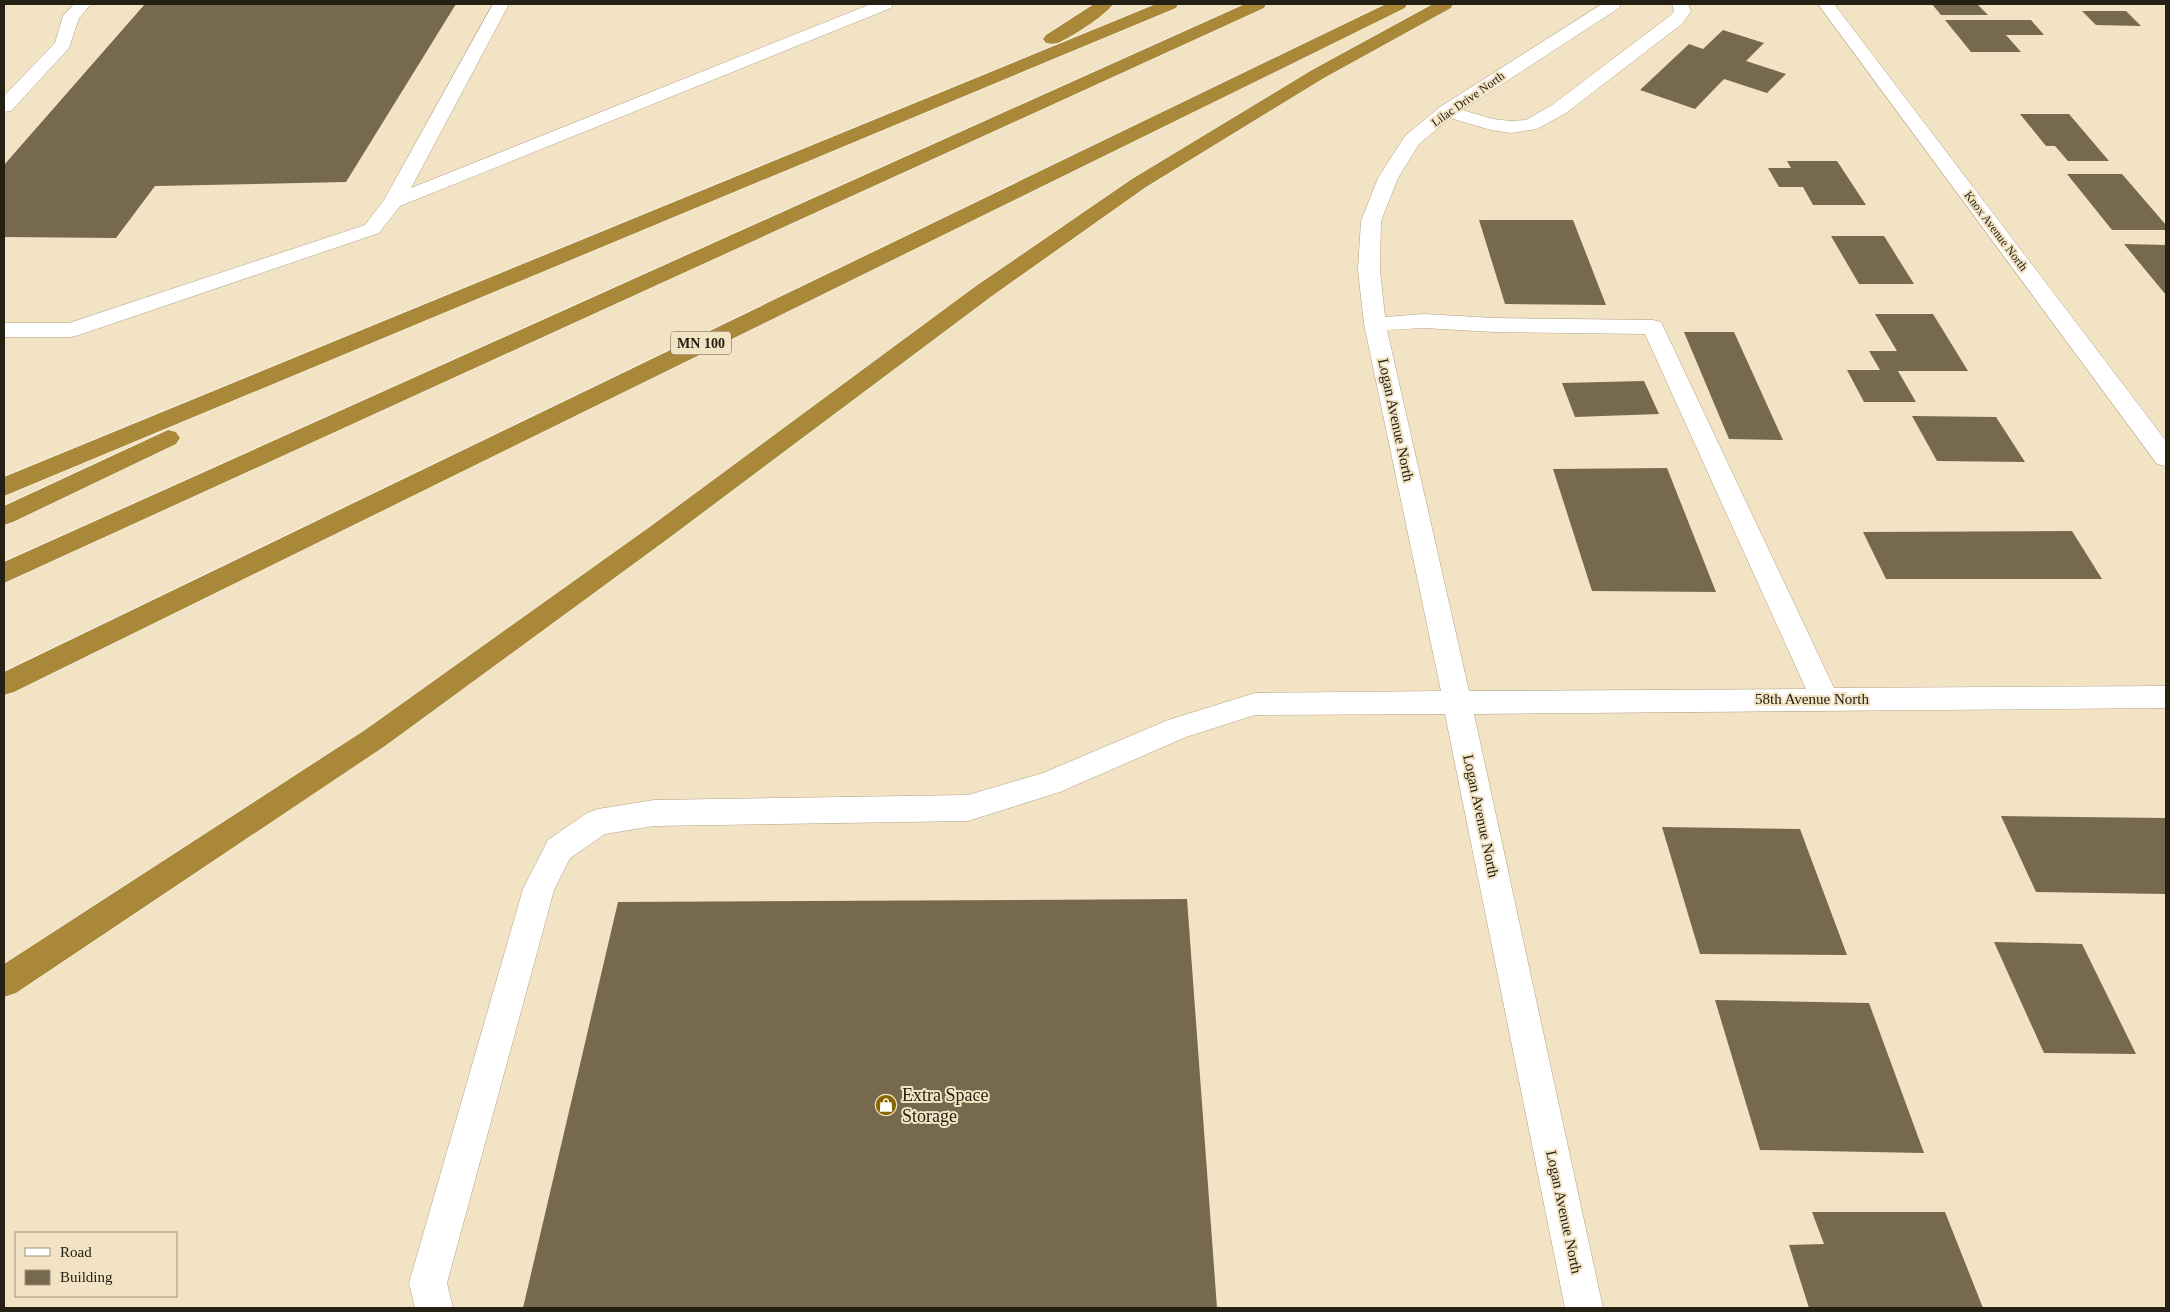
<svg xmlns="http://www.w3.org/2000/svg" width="2170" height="1312" font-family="'Times New Roman',serif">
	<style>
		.building { fill: #76694d }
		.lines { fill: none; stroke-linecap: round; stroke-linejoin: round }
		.minor-casing { stroke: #b0a284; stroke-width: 1 }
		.highway-casing { stroke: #fff; stroke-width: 1 }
		.minor { fill: #fff; fill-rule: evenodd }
		.highway { fill: #aa8839; fill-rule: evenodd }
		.labels { text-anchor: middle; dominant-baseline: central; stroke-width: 4; stroke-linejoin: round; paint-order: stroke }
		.far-street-label { font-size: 12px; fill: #252014; stroke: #f2e3c4 }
		.shield { fill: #f2e3c4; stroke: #625a49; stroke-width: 1 }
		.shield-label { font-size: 14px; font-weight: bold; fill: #252014 }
		.street-label { font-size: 15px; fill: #252014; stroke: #f2e3c4 }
		.near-poi-label { font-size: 18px; fill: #252014; stroke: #f2e3c4; text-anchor: start }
	</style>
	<rect width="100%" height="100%" fill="#f2e3c4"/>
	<g class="building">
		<path d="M145 4H456L346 182 155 186 116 238 4 237V165Z"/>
		<path d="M1932 4H1977L1988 15H1941Z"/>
		<path d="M2082 11H2126L2141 26 2096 25Z"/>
		<path d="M1945 20H2031L2044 35H2006L2021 52H1971Z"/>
		<path d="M1723 30 1764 43 1746 61 1786 74 1767 93 1724 79 1695 109 1640 90 1689 44 1703 49Z"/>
		<path d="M2020 114H2069L2109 161H2068L2055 146H2046Z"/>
		<path d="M1787 161H1837L1866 205H1813L1803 187H1779L1768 168H1791Z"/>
		<path d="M2067 174H2122L2166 225V230H2112Z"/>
		<path d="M1479 220H1573L1606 305 1505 304Z"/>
		<path d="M1831 236H1884L1914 284H1859Z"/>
		<path d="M2124 244 2166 245V295Z"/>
		<path d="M1875 314H1933L1968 371H1898L1916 402H1864L1847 370H1880L1869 351H1897Z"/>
		<path d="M1684 332H1734L1783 440 1729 439Z"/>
		<path d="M1644 381 1659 414 1575 417 1562 383Z"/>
		<path d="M1912 416 1996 417 2025 462 1937 461Z"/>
		<path d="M1667 468 1716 592 1592 591 1553 469Z"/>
		<path d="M2072 531 2102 579H1886L1863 532Z"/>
		<path d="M2001 816 2166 818V894L2036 892Z"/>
		<path d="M1662 827 1800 829 1847 955 1700 954Z"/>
		<path d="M1187 899 1217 1308H523L618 902Z"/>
		<path d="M1994 942 2082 944 2136 1054 2044 1053Z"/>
		<path d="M1715 1000 1869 1003 1924 1153 1760 1150Z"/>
		<path d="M1812 1212H1945L1983 1308H1809L1789 1245 1824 1244Z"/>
	</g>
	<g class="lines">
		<g class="minor-casing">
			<g id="minor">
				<path d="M74 4H91L79 18 69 48 11 111 4 112V96L55 43 63 16Z"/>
				<path d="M493 4H509L411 188 871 4H893L891 8 400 206 379 233 79 335 71 337H4V323H69L365 225 384 200Z"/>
				<path d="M1602 4H1621L1619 8 1462 110 1493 119 1511 121 1526 120 1552 105 1671 15 1674 11 1672 4H1688L1691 11 1683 23 1566 113 1537 129 1511 133 1491 130 1450 118 1419 144 1398 178 1381 221 1380 270 1385 317 1424 314 1494 318 1653 320 1661 322 1834 688 2166 686V708L1474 714 1603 1308H1565L1445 714 1255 715 1186 737 1060 792 968 821 654 826 605 834 570 858 554 890 447 1283 453 1308H415L409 1283 523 889 548 840 587 813 598 809 654 800 968 795 1043 773 1168 720 1255 693 1441 691 1364 324 1358 270 1361 221 1378 178 1405 136 1440 107ZM1424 328 1494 332 1645 334 1806 689 1469 691 1387 330Z"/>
				<path d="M1818 4H1834L2166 441V466L2157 464Z"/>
			</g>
		</g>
		<g class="highway-casing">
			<g id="highway">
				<path d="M1094 4H1113C1105 16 1071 37 1058 43 1053 44 1050 44 1046 43L1043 39 1046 35Z"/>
				<path d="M1156 4H1178L1176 8 4 496V477Z"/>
				<path d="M1245 4H1266L1264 8 4 583V562Z"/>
				<path d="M1386 4H1407L1405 8 14 692 4 695V672Z"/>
				<path d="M1433 4H1453L1451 8 1324 78 1146 187 992 296 669 538 385 746 16 993 4 997V964L365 730 651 526 976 286 1132 179 1312 70Z"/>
				<path d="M168 430 176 432 180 438 176 444 13 522 4 525V506Z"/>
			</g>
		</g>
		<use href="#minor" class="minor"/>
		<use href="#highway" class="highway"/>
	</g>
	<defs>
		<g id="shop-disc" transform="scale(1.125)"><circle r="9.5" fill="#876500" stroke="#f2e3c4"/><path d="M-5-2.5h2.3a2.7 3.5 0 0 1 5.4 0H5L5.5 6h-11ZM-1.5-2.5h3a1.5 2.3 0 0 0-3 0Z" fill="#fff"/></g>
	</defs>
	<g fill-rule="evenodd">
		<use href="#shop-disc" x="886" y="1105"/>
	</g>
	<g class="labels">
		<g class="far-street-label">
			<text transform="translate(1468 99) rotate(-35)">Lilac Drive North</text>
			<text transform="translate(1996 231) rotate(53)">Knox Avenue North</text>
		</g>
		<rect class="shield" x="671" y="331.5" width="60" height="23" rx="4"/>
		<g class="shield-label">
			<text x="701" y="343">MN 100</text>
		</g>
		<g class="street-label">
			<text transform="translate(1396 420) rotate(78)">Logan Avenue North</text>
			<text x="1812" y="699">58th Avenue North</text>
			<text transform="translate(1481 816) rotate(78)">Logan Avenue North</text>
			<text transform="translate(1564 1212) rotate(78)">Logan Avenue North</text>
		</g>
		<g class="near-poi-label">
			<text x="902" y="1095">Extra Space<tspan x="902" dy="21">Storage</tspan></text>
		</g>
	</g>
	<rect width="2170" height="1312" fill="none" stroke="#252014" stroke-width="10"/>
	<rect x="15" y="1232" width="162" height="65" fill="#f2e3c4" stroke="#a0957e"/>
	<rect x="25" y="1248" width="25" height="8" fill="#ffffff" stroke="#a0957e"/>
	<text x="60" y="1257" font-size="15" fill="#252014">Road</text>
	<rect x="25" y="1270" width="25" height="15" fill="#76694d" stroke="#a0957e"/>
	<text x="60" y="1282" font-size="15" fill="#252014">Building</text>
</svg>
